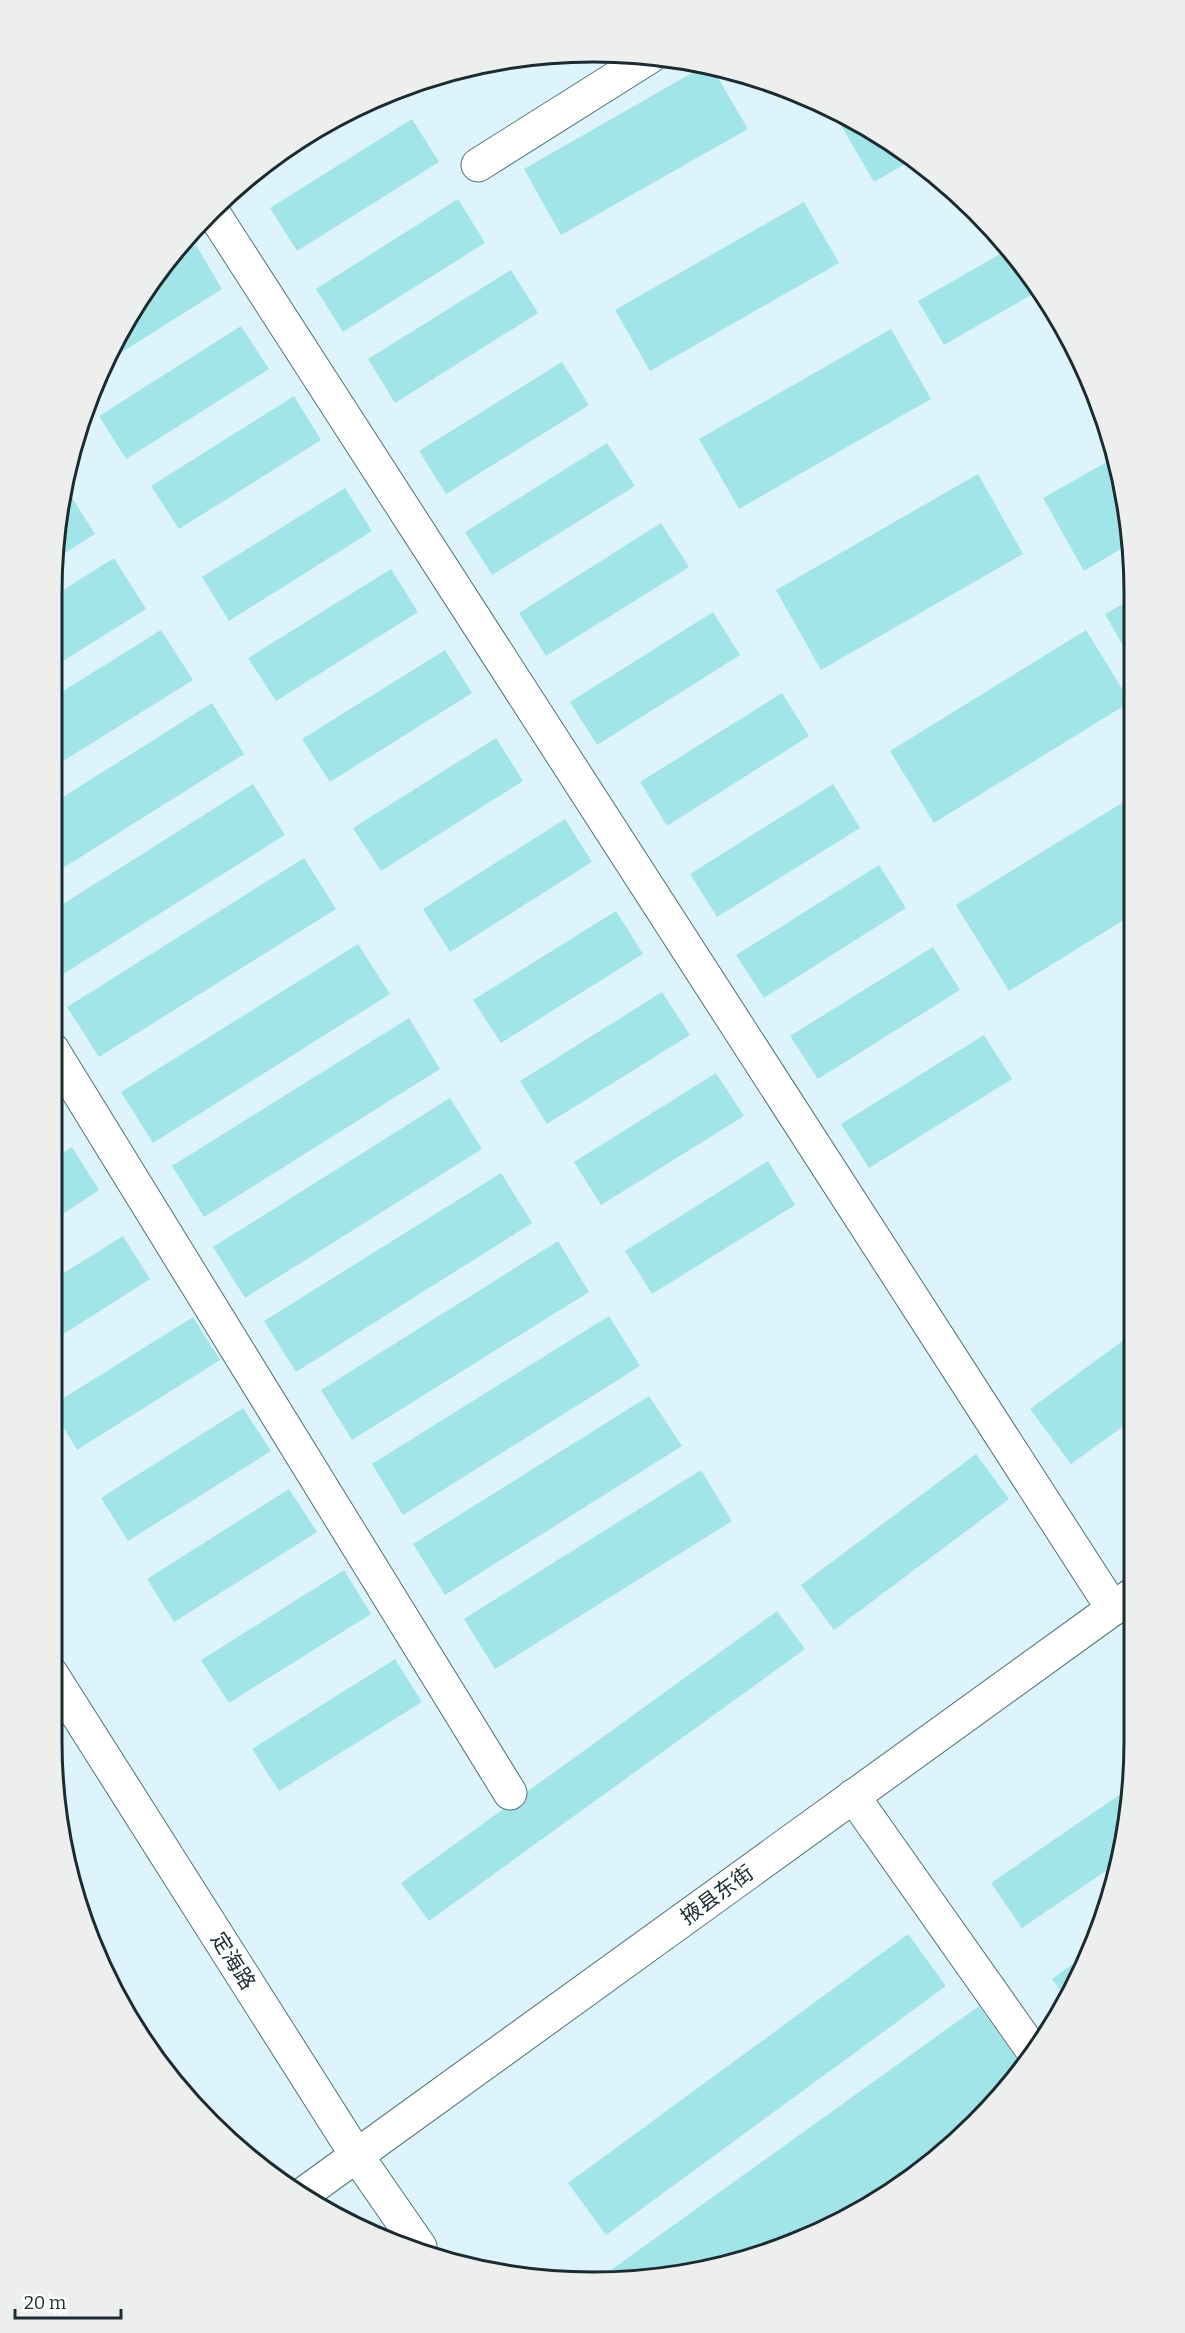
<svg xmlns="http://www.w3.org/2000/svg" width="1185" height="2333" font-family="Bitter,'Noto Sans SC',serif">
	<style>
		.building { fill: #a2e5e8 }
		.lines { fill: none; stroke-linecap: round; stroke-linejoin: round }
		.street-casing { stroke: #4f717d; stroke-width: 35 }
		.secondary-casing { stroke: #4f717d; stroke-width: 35 }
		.street { stroke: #fff; stroke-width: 33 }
		.secondary { stroke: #fff; stroke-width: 33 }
		.labels { text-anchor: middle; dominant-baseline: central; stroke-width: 4.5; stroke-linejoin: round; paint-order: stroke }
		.street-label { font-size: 21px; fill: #1c2b30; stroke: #fff }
		.rim { fill: none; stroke: #1c2b30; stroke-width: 3 }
	</style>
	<rect width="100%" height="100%" fill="#ddf4fc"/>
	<g class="building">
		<path d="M706 65 711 66 748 129 561 235 524 169Z"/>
		<path d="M845 116 912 160 874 182 838 120Z"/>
		<path d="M412 119 439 162 297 251 270 208Z"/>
		<path d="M458 199 485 243 343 332 316 289Z"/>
		<path d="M804 202 839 263 650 371 615 310Z"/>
		<path d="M196 245 222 289 103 364 107 353 160 267Z"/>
		<path d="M1009 249 1022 263 1038 291 944 345 918 301Z"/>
		<path d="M511 270 538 313 395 403 368 359Z"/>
		<path d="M241 326 269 369 126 459 99 416Z"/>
		<path d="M891 329 931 399 739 509 699 439Z"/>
		<path d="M562 362 589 405 446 494 419 451Z"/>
		<path d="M294 396 321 440 179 529 151 486Z"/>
		<path d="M607 443 635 486 492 575 465 532Z"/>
		<path d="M1112 459 1129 521V544L1084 571 1043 498Z"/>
		<path d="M978 474 1023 554 821 670 776 590Z"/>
		<path d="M64 485 95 534 52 561V557Z"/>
		<path d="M345 488 372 531 229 621 202 577Z"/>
		<path d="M661 523 689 567 546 656 519 613Z"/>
		<path d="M114 558 146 609 52 668V597Z"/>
		<path d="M391 569 418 612 276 701 248 658Z"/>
		<path d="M1130 600V658L1105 614Z"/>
		<path d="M713 612 740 655 597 745 570 702Z"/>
		<path d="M161 630 193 680 52 768V698Z"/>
		<path d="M1086 630 1130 702 934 823 890 751Z"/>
		<path d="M445 650 472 693 330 782 302 739Z"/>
		<path d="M782 693 809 736 667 826 640 782Z"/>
		<path d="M212 703 244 754 52 875V804Z"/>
		<path d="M496 738 523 781 381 871 353 828Z"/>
		<path d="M253 784 285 835 52 981V911Z"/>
		<path d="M833 784 860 828 717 917 690 874Z"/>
		<path d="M1130 798V916L1009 991 956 905Z"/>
		<path d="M565 819 592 862 450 952 423 909Z"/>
		<path d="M304 858 336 909 99 1057 67 1007Z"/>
		<path d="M879 865 906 908 764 998 736 955Z"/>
		<path d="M616 911 643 954 501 1043 473 1000Z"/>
		<path d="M358 944 390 994 153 1143 121 1092Z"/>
		<path d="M933 947 960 990 818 1079 790 1036Z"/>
		<path d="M662 992 690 1035 547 1124 520 1081Z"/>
		<path d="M409 1018 440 1069 204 1217 172 1166Z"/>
		<path d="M984 1035 1012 1079 869 1168 841 1124Z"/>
		<path d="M716 1073 744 1116 601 1205 574 1162Z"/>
		<path d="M450 1098 482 1149 245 1298 213 1247Z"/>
		<path d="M72 1147 99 1190 52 1221V1160Z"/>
		<path d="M768 1161 795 1205 652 1294 625 1251Z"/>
		<path d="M501 1173 532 1223 296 1372 264 1321Z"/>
		<path d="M123 1236 150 1279 51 1342V1281Z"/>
		<path d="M558 1241 589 1292 352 1440 321 1390Z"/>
		<path d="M609 1316 640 1366 403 1515 372 1464Z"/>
		<path d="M193 1317 220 1360 77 1450 51 1406Z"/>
		<path d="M1132 1334V1420L1071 1464 1030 1409Z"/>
		<path d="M649 1396 682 1446 445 1595 413 1544Z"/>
		<path d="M243 1408 271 1451 128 1541 101 1498Z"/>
		<path d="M976 1454 1009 1499 834 1630 801 1585Z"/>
		<path d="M701 1470 732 1521 495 1669 464 1619Z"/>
		<path d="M289 1489 317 1532 174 1622 147 1579Z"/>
		<path d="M344 1570 371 1614 229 1703 201 1660Z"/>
		<path d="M777 1611 805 1649 429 1921 401 1883Z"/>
		<path d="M395 1659 422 1702 279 1791 252 1749Z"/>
		<path d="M1131 1787 1119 1862 1022 1928 991 1883Z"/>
		<path d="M66 1833 73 1844 69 1847 68 1841Z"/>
		<path d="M908 1934 946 1986 606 2235 568 2183Z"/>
		<path d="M1088 1953 1078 1980 1066 1997 1052 1979Z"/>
		<path d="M979 2006 1019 2062 980 2117 825 2228 663 2277 604 2275Z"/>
	</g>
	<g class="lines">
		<g class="street-casing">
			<g id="street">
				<path d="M478 165 651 56"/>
				<path d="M212 211 1113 1609"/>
				<path d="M52 1049 510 1793"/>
				<path d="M853 1796 1030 2047"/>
			</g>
		</g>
		<g class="secondary-casing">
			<g id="secondary">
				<path d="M51 1673 357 2156 420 2247"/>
				<path d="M302 2195 1132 1595"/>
			</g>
		</g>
		<use href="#street" class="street"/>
		<use href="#secondary" class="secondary"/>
	</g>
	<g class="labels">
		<g class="street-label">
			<text transform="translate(717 1895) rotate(-36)">掖县东街</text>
			<text transform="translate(233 1961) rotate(58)">定海路</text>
		</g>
	</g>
	<path d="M0 0H1185V2333H0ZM593 62H593A531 531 0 0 1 1124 593V1741A531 531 0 0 1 593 2272H593A531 531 0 0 1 62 1741V593A531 531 0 0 1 593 62Z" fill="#edeeee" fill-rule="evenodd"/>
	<path class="rim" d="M593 62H593A531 531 0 0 1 1124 593V1741A531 531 0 0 1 593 2272H593A531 531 0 0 1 62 1741V593A531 531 0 0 1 593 62Z"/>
	<path d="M15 2309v9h106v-9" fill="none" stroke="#1c2b30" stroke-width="3"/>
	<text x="24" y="2309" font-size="18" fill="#1c2b30" stroke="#ffffff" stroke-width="4.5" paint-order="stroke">20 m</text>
</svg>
